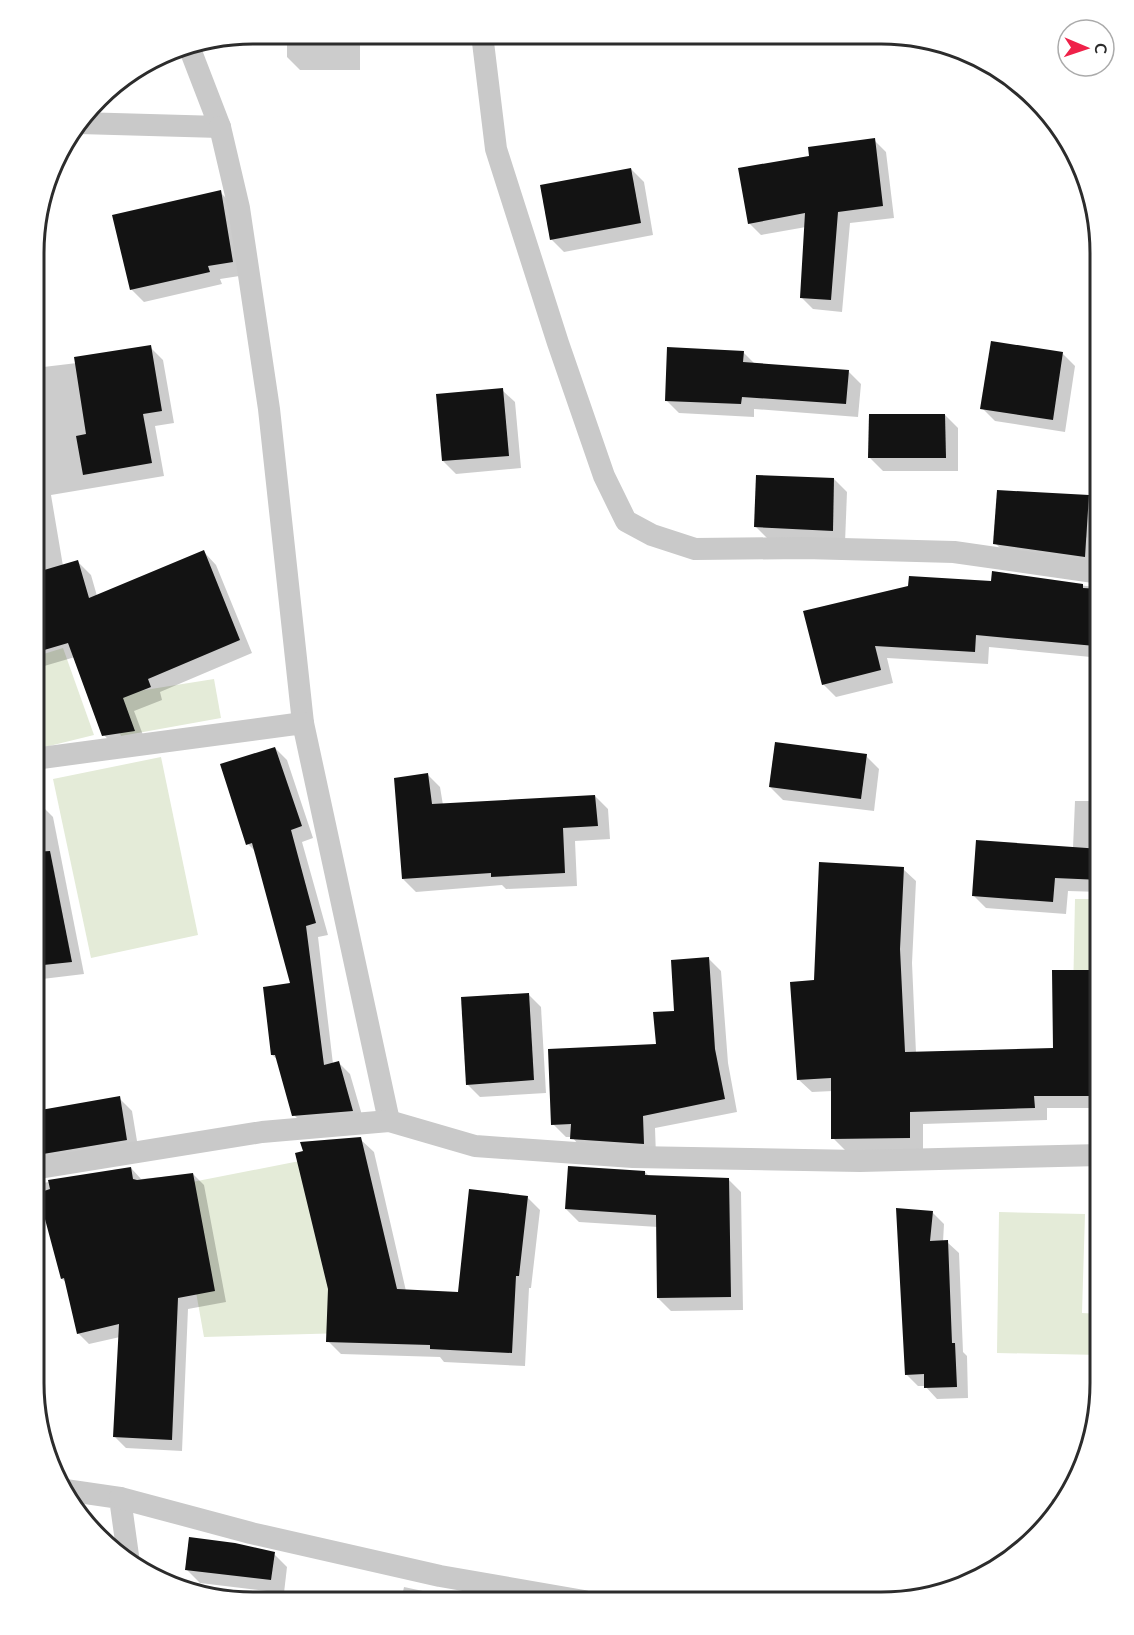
<svg xmlns="http://www.w3.org/2000/svg" width="1134" height="1635" font-family="Lato,sans-serif">
	<style>
		.green { fill: #e4ebd8 }
		.shadow { fill: #0003 }
		.building { fill: #131313 }
		.lines { fill: none; stroke-linecap: round; stroke-linejoin: round }
		.lane { stroke: #c9c9c9; stroke-width: 22 }
		.rim { fill: none; stroke: #2c2c2c; stroke-width: 3 }
	</style>
	<rect width="100%" height="100%" fill="#fff"/>
	<g class="green">
		<path d="M63 648 94 735 37 749 34 736V657Z"/>
		<path d="M214 679 221 718 121 736 107 696Z"/>
		<path d="M161 757 198 935 91 958 53 779Z"/>
		<path d="M1075 899H1101V1047L1072 1046Z"/>
		<path d="M330 1155 347 1333 204 1337 177 1185Z"/>
		<path d="M999 1212 1085 1214 1082 1313 1101 1314V1355L997 1353Z"/>
	</g>
	<g class="shadow">
		<path d="M287 33H360V70H300L287 57Z"/>
		<path d="M874 140 886 152 894 218 850 223 842 312 813 309 801 297 806 227 761 235 749 223 811 157Z"/>
		<path d="M631 169 644 182 653 235 564 252 551 239Z"/>
		<path d="M220 192 233 205 246 275 220 279 222 284 144 302 131 289Z"/>
		<path d="M150 347 163 360 174 423 155 426 164 476 51 495 63 566 78 562 91 575 97 596 204 552 216 565 252 653 160 692 162 700 134 711 146 743 116 748 104 735 75 657 34 669 35 368 77 363Z"/>
		<path d="M743 352 756 365 848 371 861 384 858 417 754 409V417L679 413 666 400Z"/>
		<path d="M1062 353 1075 366 1065 432 995 421 982 408Z"/>
		<path d="M502 390 515 402 521 468 456 474 443 461Z"/>
		<path d="M945 415 958 428V471H883L870 458Z"/>
		<path d="M834 479 847 492 845 543 768 539 755 526Z"/>
		<path d="M998 492 1101 498V570L1008 556 995 543Z"/>
		<path d="M993 573 1101 588V658L989 647 988 664 887 658 893 683 836 697 823 684 805 612 992 583Z"/>
		<path d="M275 748 287 760 313 838 302 842 328 935 318 937 333 1064 338 1062 350 1074 364 1122 306 1127 294 1115 278 1060 272 1055 292 984 256 852 248 844Z"/>
		<path d="M866 756 879 769 874 811 783 800 770 787Z"/>
		<path d="M427 774 440 787 443 805 595 796 608 809 610 839 575 841 577 886 506 889 502 885 416 892 403 879Z"/>
		<path d="M1075 801H1101V892L1068 891 1066 914 986 908 973 895 1073 848Z"/>
		<path d="M40 804 53 817 84 974 34 980V806Z"/>
		<path d="M903 869 916 881 912 963 916 1053 1055 1049 1089 971 1101 983V1108H1047V1120L923 1124V1150L846 1151 833 1138V1091L812 1092 799 1080 815 982Z"/>
		<path d="M708 958 721 971 728 1063 737 1112 655 1128 656 1156 584 1151 572 1137H566L553 1124 657 1046Z"/>
		<path d="M528 994 541 1007 546 1093 480 1097 467 1084Z"/>
		<path d="M119 1098 132 1111 139 1153 33 1159V1125Z"/>
		<path d="M360 1139 374 1152 406 1291 459 1293 527 1197 540 1210 531 1288H529L525 1366 444 1362 440 1357 341 1354 328 1341Z"/>
		<path d="M131 1168 141 1179 193 1174 204 1185 226 1302 188 1309 182 1451 126 1448 115 1437 120 1337 89 1344 78 1333 67 1283 62 1279 37 1184Z"/>
		<path d="M645 1172 649 1176 728 1179 741 1192 743 1310 671 1311 658 1298V1227L579 1222 566 1209Z"/>
		<path d="M932 1212 944 1224 943 1242H947L959 1253 963 1352 967 1356 968 1398 937 1399 925 1386H918L906 1374Z"/>
		<path d="M1052 1499 1065 1500 1064 1505 1050 1516Z"/>
		<path d="M274 1554 287 1567 284 1593 200 1583 187 1570Z"/>
		<path d="M404 1587 470 1601H401Z"/>
		<path d="M682 1596 730 1602 681 1601Z"/>
	</g>
	<g class="building">
		<path d="M875 138 883 206 838 212 831 300 800 298 805 213 748 224 738 168 809 156 808 147Z"/>
		<path d="M631 168 641 223 550 240 540 185Z"/>
		<path d="M221 190 233 262 208 266 210 272 130 290 112 215Z"/>
		<path d="M991 341 1063 352 1053 420 980 409Z"/>
		<path d="M151 345 162 411 143 414 152 463 83 475 76 436 86 434 74 357Z"/>
		<path d="M667 347 744 351 743 362 849 370 846 404 742 397 741 404 665 401Z"/>
		<path d="M503 388 509 456 442 461 436 394Z"/>
		<path d="M869 414H945L946 458H868Z"/>
		<path d="M756 475 834 478 833 531 754 527Z"/>
		<path d="M997 490 1089 495 1085 557 993 544Z"/>
		<path d="M204 550 240 640 148 679 151 687 123 698 135 731 102 736 68 643 34 653V573L78 560 89 598Z"/>
		<path d="M992 571 1083 584V588L1101 589 1095 646 976 635 975 652 875 646 881 670 822 685 803 611 908 586 909 576 991 581Z"/>
		<path d="M775 742 867 754 861 799 769 787Z"/>
		<path d="M275 747 302 826 291 830 316 923 306 926 324 1065 339 1061 353 1111 292 1116 275 1055H271L263 987 290 983 252 843 246 845 220 764Z"/>
		<path d="M428 773 432 804 595 795 598 826 563 828 565 873 491 877V873L402 879 394 778Z"/>
		<path d="M976 840 1101 849V880L1055 878 1053 902 972 896Z"/>
		<path d="M50 851 72 962 34 966V852Z"/>
		<path d="M819 862 904 867 900 949 905 1052 1053 1048 1052 970H1090L1091 1044H1101V1096H1034L1035 1108 910 1112V1138L831 1139V1078L797 1080 790 982 814 980Z"/>
		<path d="M709 957 715 1049 725 1099 643 1116 644 1144 570 1139 571 1124 551 1125 548 1049 656 1044 653 1012 674 1011 671 960Z"/>
		<path d="M529 993 534 1080 466 1085 461 997Z"/>
		<path d="M120 1096 127 1140 43 1154 35 1111Z"/>
		<path d="M361 1137 397 1289 458 1292 469 1189 528 1196 519 1276H516L512 1353 430 1349V1345L326 1342 328 1289 295 1153 303 1151 300 1142Z"/>
		<path d="M568 1166 645 1171V1175L729 1178 731 1297 657 1298 656 1215 565 1209Z"/>
		<path d="M131 1167 133 1179 137 1180 193 1173 215 1291 178 1298 172 1440 113 1437 119 1324 77 1334 64 1278 61 1279 38 1193 50 1189 48 1180Z"/>
		<path d="M896 1208 933 1211 930 1241 948 1240 952 1343H955L957 1387 924 1388V1374L905 1375Z"/>
		<path d="M189 1537 235 1543 275 1552 271 1580 185 1570Z"/>
	</g>
	<g class="lines">
		<g class="lane">
			<path d="M482 34 496 149 558 343 604 476 626 521 652 535 695 549 805 548 954 552 1101 573"/>
			<path d="M79 123 220 127 188 44"/>
			<path d="M220 127 239 208 269 409 303 723"/>
			<path d="M34 759 303 723 389 1121"/>
			<path d="M33 1169 262 1132 389 1121 475 1146 633 1157 860 1161 1101 1155"/>
			<path d="M65 1490 120 1498 129 1563"/>
			<path d="M120 1498 251 1533 440 1576 584 1601"/>
		</g>
	</g>
	<path d="M0 0H1134V1635H0ZM253 44H881A209 209 0 0 1 1090 253V1383A209 209 0 0 1 881 1592H253A209 209 0 0 1 44 1383V253A209 209 0 0 1 253 44Z" fill="#fff" fill-rule="evenodd"/>
	<path class="rim" d="M253 44H881A209 209 0 0 1 1090 253V1383A209 209 0 0 1 881 1592H253A209 209 0 0 1 44 1383V253A209 209 0 0 1 253 44Z"/>
	<g transform="translate(1086 48) rotate(92)"><circle r="28" fill="#ffffff" stroke="#ababab" stroke-width="1.5"/>
	<path d="M0-4.5L10 22L0 15L-10 22Z" fill="#ef2149"/>
	<text y="-9" font-size="16" font-weight="bold" text-anchor="middle" fill="#2c2c2c">С</text>
	</g>
</svg>
